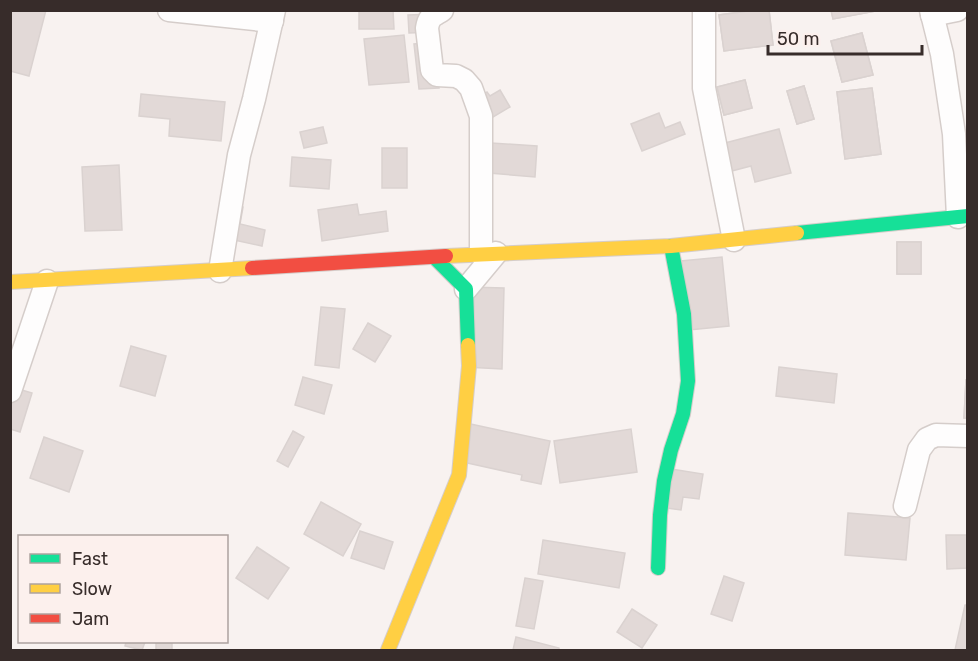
<svg xmlns="http://www.w3.org/2000/svg" width="978" height="661" font-family="Rubik,sans-serif">
	<style>
		.building { fill: #e2d9d7; stroke: #dad2d0; stroke-width: 1.5 }
		.lines { fill: none; stroke-linecap: round; stroke-linejoin: round }
		.street-casing { stroke: #d5cdca; stroke-width: 25 }
		.fast-casing { stroke: #d5cdca; stroke-width: 16 }
		.slow-casing { stroke: #d5cdca; stroke-width: 16 }
		.jam-casing { stroke: #d5cdca; stroke-width: 16 }
		.street { stroke: #fefdfd; stroke-width: 22 }
		.fast { stroke: #16e098; stroke-width: 14 }
		.slow { stroke: #ffcf43; stroke-width: 14 }
		.jam { stroke: #f24e42; stroke-width: 14 }
	</style>
	<rect width="100%" height="100%" fill="#f8f2f0"/>
	<g class="building">
		<path d="M10 10H46L29 76 10 71Z"/>
		<path d="M359 10H393L394 29H359Z"/>
		<path d="M756 10H769L773 45 724 51 719 15Z"/>
		<path d="M756 10H769L773 45 724 51 719 15Z"/>
		<path d="M831 10H881L833 19Z"/>
		<path d="M831 10H881L833 19Z"/>
		<path d="M434 14 435 32 409 33 408 15Z"/>
		<path d="M862 33 873 75 842 82 831 41Z"/>
		<path d="M862 33 873 75 842 82 831 41Z"/>
		<path d="M404 35 409 82 369 85 364 39Z"/>
		<path d="M435 42 439 88 419 89 414 44Z"/>
		<path d="M745 80 752 108 724 115 717 87Z"/>
		<path d="M745 80 752 108 724 115 717 87Z"/>
		<path d="M804 86 814 119 797 124 787 91Z"/>
		<path d="M804 86 814 119 797 124 787 91Z"/>
		<path d="M872 88 881 154 845 159 837 92Z"/>
		<path d="M872 88 881 154 845 159 837 92Z"/>
		<path d="M500 90 510 107 483 123 470 102 487 92 490 96Z"/>
		<path d="M141 94 225 102 221 141 169 136 170 119 139 116Z"/>
		<path d="M659 113 665 128 680 122 685 134 642 151 631 124Z"/>
		<path d="M323 127 327 143 304 148 300 132Z"/>
		<path d="M779 129 791 173 755 182 751 166 724 173 717 145Z"/>
		<path d="M491 143 537 146 535 177 489 173Z"/>
		<rect x="382" y="148" width="25" height="40"/>
		<path d="M292 157 331 160 329 189 290 186Z"/>
		<path d="M119 165 122 230 85 231 82 167Z"/>
		<path d="M226 204 243 207 240 224 265 230 262 246 220 237Z"/>
		<path d="M357 204 359 215 386 211 388 231 322 241 318 210Z"/>
		<rect x="897" y="242" width="24" height="32"/>
		<rect x="897" y="242" width="24" height="32"/>
		<path d="M722 257 729 326 689 330 681 261Z"/>
		<path d="M467 287 504 288 502 369 465 367Z"/>
		<path d="M321 307 345 309 339 368 315 365Z"/>
		<path d="M368 323 391 336 375 362 353 349Z"/>
		<path d="M131 346 166 356 155 396 120 386Z"/>
		<path d="M779 367 837 374 834 403 776 396Z"/>
		<path d="M303 377 332 385 324 414 295 405Z"/>
		<path d="M966 380H968V418H964Z"/>
		<path d="M966 380H968V418H964Z"/>
		<path d="M15 388 32 393 20 432 10 429V405Z"/>
		<path d="M466 423 550 441 541 484 521 480 522 475 458 461Z"/>
		<path d="M631 429 637 472 560 483 554 441Z"/>
		<path d="M293 431 304 437 288 467 277 461Z"/>
		<path d="M44 437 83 451 69 492 30 478Z"/>
		<path d="M665 468 703 474 699 499 683 497 681 510 659 507Z"/>
		<path d="M321 502 361 524 343 556 304 534Z"/>
		<path d="M848 513 910 518 906 560 845 555Z"/>
		<path d="M360 531 393 542 384 569 351 558Z"/>
		<path d="M946 535H968V568L947 569Z"/>
		<path d="M543 540 625 553 619 588 538 574Z"/>
		<path d="M257 547 289 568 268 599 236 578Z"/>
		<path d="M724 576 744 583 732 621 711 614Z"/>
		<path d="M525 578 543 581 534 629 516 626Z"/>
		<path d="M965 605H968V650H955Z"/>
		<path d="M632 609 657 625 642 648 617 632Z"/>
		<path d="M516 637 559 648V650H513Z"/>
		<path d="M126 642H145L142 650 125 646Z"/>
		<rect x="156" y="642" width="16" height="8"/>
	</g>
	<g class="lines">
		<g class="street-casing">
			<g id="street">
				<path d="M169 10 272 21"/>
				<path d="M442 10C433 16 429 16 427 28L432 70 437 75 456 76 464 80 471 88 481 116V254"/>
				<path d="M704 10V88L734 240"/>
				<path d="M931 10 942 54 954 134 958 217"/>
				<path d="M932 15 957 10"/>
				<path d="M220 271 239 155 254 99 274 10"/>
				<path d="M466 289 496 253"/>
				<path d="M10 391 47 281"/>
				<path d="M905 506 919 450 927 439 936 435 968 436"/>
			</g>
		</g>
		<g class="fast-casing">
			<g id="fast">
				<path d="M797 233 968 216"/>
				<path d="M434 257 466 289 468 345"/>
				<path d="M658 568 660 515 664 481 671 450 683 414 688 381 684 314 671 246"/>
			</g>
		</g>
		<g class="slow-casing">
			<g id="slow">
				<path d="M446 256 671 246 797 233"/>
				<path d="M10 282 252 268"/>
				<path d="M388 650 459 475 469 366 468 345"/>
			</g>
		</g>
		<g class="jam-casing">
			<path id="jam" d="M252 268 446 256"/>
		</g>
		<use href="#street" class="street"/>
		<use href="#fast" class="fast"/>
		<use href="#slow" class="slow"/>
		<use href="#jam" class="jam"/>
	</g>
	<rect width="978" height="661" fill="none" stroke="#372c2a" stroke-width="24"/>
	<rect x="18" y="535" width="210" height="108" fill="#fcf0ed" stroke="#ada29f" stroke-width="1.5"/>
	<rect x="30" y="554" width="30" height="9" fill="#16e098" stroke="#ada29f" stroke-width="1.5"/>
	<text x="72" y="565" font-size="18" fill="#372c2a">Fast</text>
	<rect x="30" y="584" width="30" height="9" fill="#ffcf43" stroke="#ada29f" stroke-width="1.5"/>
	<text x="72" y="595" font-size="18" fill="#372c2a">Slow</text>
	<rect x="30" y="614" width="30" height="9" fill="#f24e42" stroke="#ada29f" stroke-width="1.5"/>
	<text x="72" y="625" font-size="18" fill="#372c2a">Jam</text>
	<path d="M768 45v9h154v-9" fill="none" stroke="#372c2a" stroke-width="3"/>
	<text x="777" y="45" font-size="18" fill="#372c2a" stroke="#fcf0ed" stroke-width="4.5" paint-order="stroke">50 m</text>
</svg>
